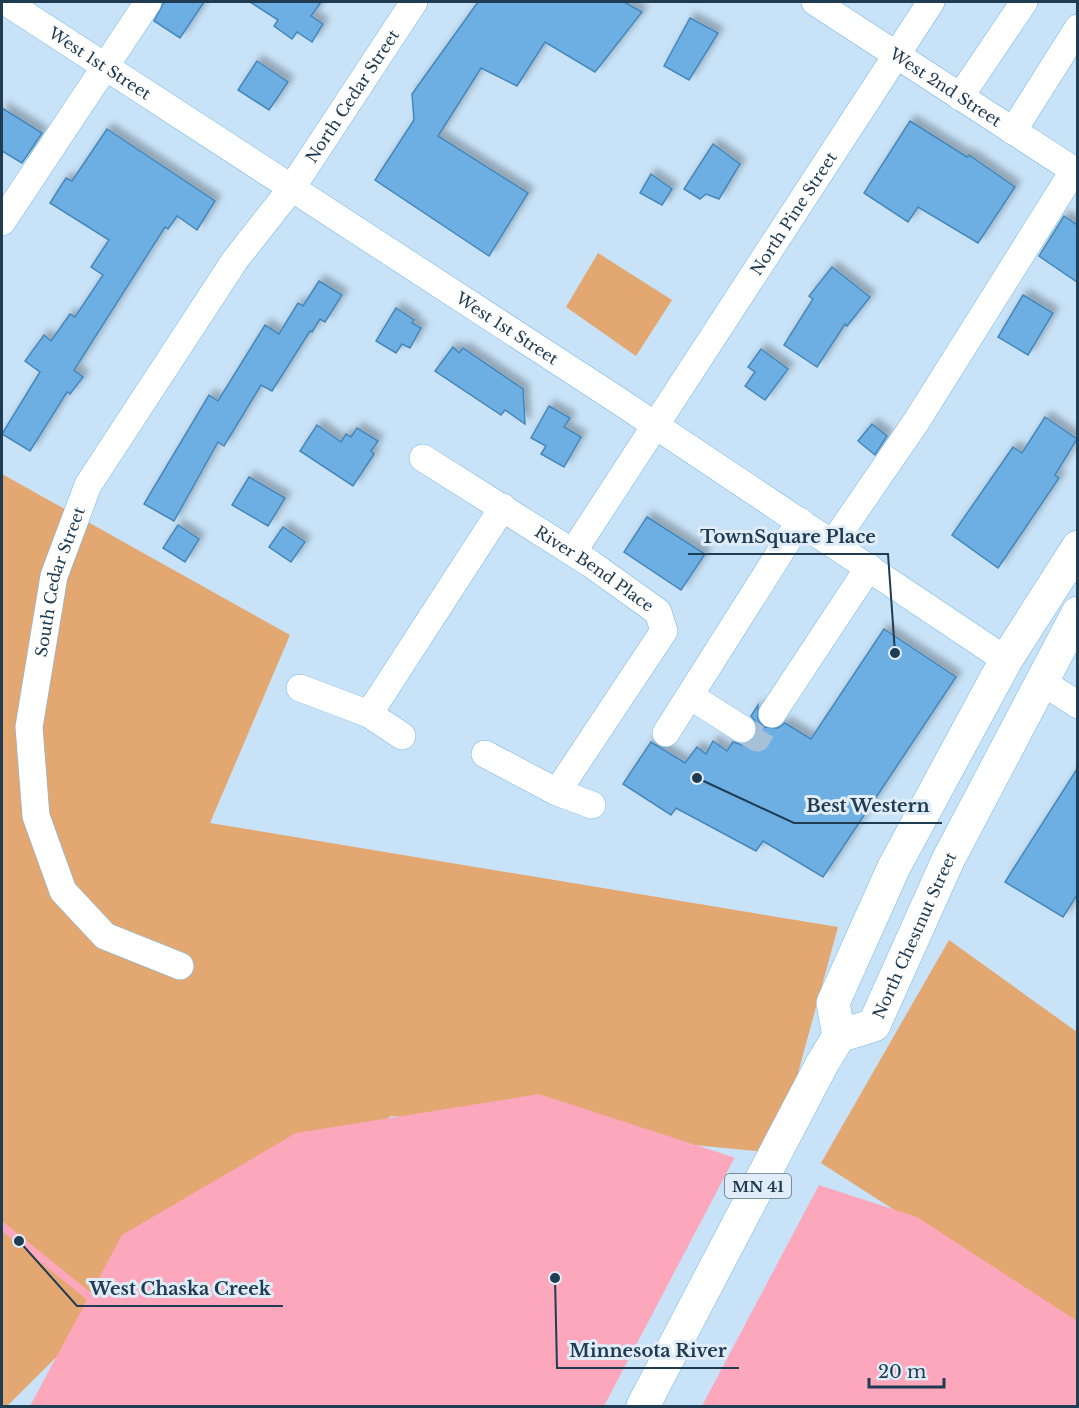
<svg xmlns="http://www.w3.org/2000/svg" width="1079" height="1408" font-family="'Libre Baskerville',serif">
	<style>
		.green { fill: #e3a871 }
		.water { fill: #fca7bc }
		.pier { fill: #c8e2f7 }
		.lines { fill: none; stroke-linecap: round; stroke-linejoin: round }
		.stream { stroke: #fca7bc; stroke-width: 8 }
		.building { fill: #6dafe3; stroke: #4587b9; stroke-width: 1.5; filter: url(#shadow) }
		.minor-tunnel { stroke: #a6c1d6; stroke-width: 27; stroke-dasharray: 27 14; stroke-linecap: butt }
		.minor-casing { stroke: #74b7eb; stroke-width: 28 }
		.major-casing { stroke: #74b7eb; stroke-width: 34 }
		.minor { stroke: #fff; stroke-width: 27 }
		.major { stroke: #fff; stroke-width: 33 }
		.labels { text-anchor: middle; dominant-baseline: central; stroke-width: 6; stroke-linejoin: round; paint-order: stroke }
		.shield { fill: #e0edf8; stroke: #5a7184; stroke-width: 1.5 }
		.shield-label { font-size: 15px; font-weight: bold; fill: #203c52 }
		.street-label { font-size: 16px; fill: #203c52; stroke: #e0edf8 }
		.leader { fill: none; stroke: #203c52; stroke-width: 2 }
		.callout-dot { fill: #203c52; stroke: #e0edf8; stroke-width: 2 }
		.callout-label { font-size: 18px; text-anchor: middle; font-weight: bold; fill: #203c52; stroke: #e0edf8; stroke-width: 6; stroke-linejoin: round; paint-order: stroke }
	</style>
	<defs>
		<filter id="shadow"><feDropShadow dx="5.5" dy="-5.5" stdDeviation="3" flood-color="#0004"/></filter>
	</defs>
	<rect width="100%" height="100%" fill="#c8e2f7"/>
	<g class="green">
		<path d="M598 253 672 300 636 356 566 307Z"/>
		<path d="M2 474 290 635 210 823 838 927 776 1153 391 1116 114 1300 7 1406H2Z"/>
		<path d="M949 940 1077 1032V1327L821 1163Z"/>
	</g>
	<path class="water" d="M539 1094 917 1217 1077 1321V1406H30L122 1235 296 1133Z"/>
	<path class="pier" d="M736 1155 820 1183 702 1406H604Z"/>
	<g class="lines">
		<path class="stream" d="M2 1226 96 1302"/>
	</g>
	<g class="building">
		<path d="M164 2H204L180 38 154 21Z"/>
		<path d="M250 2H321L311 16 323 24 312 42 297 32 292 39 274 26 278 20Z"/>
		<path d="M478 2H624L642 12 595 72 545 42 517 86 481 68 438 136 528 193 489 256 375 180 414 120 412 94Z"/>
		<path d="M690 18 718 33 689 80 664 66Z"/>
		<path d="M257 61 288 82 269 110 238 90Z"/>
		<path d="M2 108 42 133 22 163 2 151Z"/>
		<path d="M910 121 967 157 969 155 1015 187 978 243 918 207 908 222 864 193Z"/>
		<path d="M107 129 215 201 197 230 177 216 168 229 165 227 74 370 83 377 70 394 67 392 30 451 2 434 40 372 25 361 44 335 51 341 70 314 75 317 103 275 91 267 109 240 50 203 66 178 72 181Z"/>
		<path d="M713 144 740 164 719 199 706 194 700 199 684 189Z"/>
		<path d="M651 174 672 189 662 205 640 193Z"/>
		<path d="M1064 216 1077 225V282L1039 256Z"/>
		<path d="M832 267 870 297 847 326 845 324 817 367 784 345 813 299 809 296Z"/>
		<path d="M319 281 342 295 325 322 320 319 312 332 310 331 272 391 261 385 224 446 218 442 174 521 144 504 209 395 218 401 265 325 279 334 298 303 303 306Z"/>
		<path d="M1023 295 1053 313 1028 355 998 337Z"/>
		<path d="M396 308 414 320 412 323 421 328 410 348 402 344 396 353 376 341Z"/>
		<path d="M453 347 459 353 463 348 523 389 525 424 505 410 501 415 435 371Z"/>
		<path d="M761 349 788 369 765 400 745 386 755 372 748 367Z"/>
		<path d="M549 406 570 418 564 427 581 437 564 467 541 454 546 446 531 438Z"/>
		<path d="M1045 417 1077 439 1055 475 1059 478 998 568 952 535 1013 447 1022 453Z"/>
		<path d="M872 424 887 436 875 455 858 441Z"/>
		<path d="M317 425 341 442 346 434 351 437 357 428 378 441 371 451 374 454 353 486 300 451Z"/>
		<path d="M249 477 285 498 268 526 232 505Z"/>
		<path d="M647 517 705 554 681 590 624 552Z"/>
		<path d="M178 525 199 539 185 562 163 548Z"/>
		<path d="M283 527 305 542 291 562 269 547Z"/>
		<path d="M884 629 956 677 823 877 763 841 756 851 676 808 671 815 623 784 651 742 685 763 697 747 706 754 713 741 727 751 733 742 742 745 750 743 758 730 756 722 751 716 758 705V720L764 727 778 728 785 723 811 739Z"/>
		<path d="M1077 769V895L1063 917 1005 882Z"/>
	</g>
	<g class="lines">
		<path class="minor-tunnel" d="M742 729 757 738 772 714"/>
		<g class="minor-casing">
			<g id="minor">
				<path id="s1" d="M6 2 619 401 1006 660"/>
				<path id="s2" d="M815 2 1078 173"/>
				<path d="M960 97 1024 2"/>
				<path d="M1013 131 1078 28"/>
				<path d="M2 222 148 2"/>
				<path id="s3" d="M423 458 591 564 658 612 664 631 557 792"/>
				<path d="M833 543 916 422 1074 170"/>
				<path id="s4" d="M573 552 931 2"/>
				<path d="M1041 681 1078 705"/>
				<path d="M300 688 369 714 402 736"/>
				<path d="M690 696 742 729"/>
				<path d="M369 714 503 507"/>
				<path d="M772 714 869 567"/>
				<path d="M666 733 800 521"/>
				<path d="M485 754 557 792 592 805"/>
				<path id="s5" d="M180 966 105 936 63 891 36 816 29 727 54 576 88 485 235 260 291 189 414 2"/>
			</g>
		</g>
		<g class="major-casing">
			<g id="major">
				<path d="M839 1036 833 1003 894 867 1006 660 1078 547"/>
				<path id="s6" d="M839 1036 874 1025 948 860 1078 613"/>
				<path d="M643 1406 822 1064 839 1036"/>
			</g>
		</g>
		<use href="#minor" class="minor"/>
		<use href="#major" class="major"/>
	</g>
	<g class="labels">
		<rect class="shield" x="725" y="1174" width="66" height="24" rx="4.5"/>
		<g class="shield-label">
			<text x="758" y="1186">MN 41</text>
		</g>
		<g class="street-label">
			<text stroke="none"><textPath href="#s1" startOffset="112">West 1st Street</textPath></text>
			<text stroke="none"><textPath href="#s2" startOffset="156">West 2nd Street</textPath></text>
			<text stroke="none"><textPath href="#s5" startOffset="1032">North Cedar Street</textPath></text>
			<text stroke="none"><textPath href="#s4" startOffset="404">North Pine Street</textPath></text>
			<text stroke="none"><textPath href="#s1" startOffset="598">West 1st Street</textPath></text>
			<text stroke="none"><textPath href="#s3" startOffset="204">River Bend Place</textPath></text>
			<text stroke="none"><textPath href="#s5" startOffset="460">South Cedar Street</textPath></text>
			<text stroke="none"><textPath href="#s6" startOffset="135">North Chestnut Street</textPath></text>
		</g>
	</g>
	<path class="leader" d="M895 653L888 554H688M697 778L794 823H942M19 1241L77 1306H283M555 1278L557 1368H739"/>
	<g class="callout-dot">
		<circle cx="895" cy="653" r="6"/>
		<circle cx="697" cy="778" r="6"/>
		<circle cx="19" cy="1241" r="6"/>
		<circle cx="555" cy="1278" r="6"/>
	</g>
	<g class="callout-label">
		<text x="788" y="543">TownSquare Place</text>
		<text x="868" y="812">Best Western</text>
		<text x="180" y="1295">West Chaska Creek</text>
		<text x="648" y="1357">Minnesota River</text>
	</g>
	<rect width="1079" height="1408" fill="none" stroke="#203c52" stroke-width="6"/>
	<path d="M869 1378v9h75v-9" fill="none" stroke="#203c52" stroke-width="3"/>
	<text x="878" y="1378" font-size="18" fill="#203c52" stroke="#e0edf8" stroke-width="4.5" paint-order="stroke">20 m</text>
</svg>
